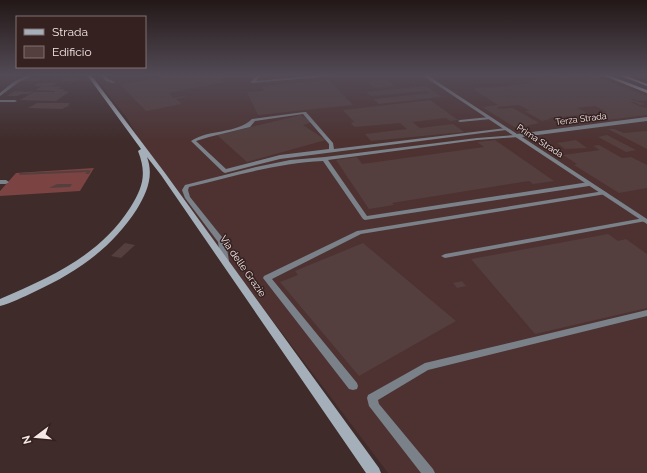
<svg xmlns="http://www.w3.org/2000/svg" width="647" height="473" font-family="Raleway,sans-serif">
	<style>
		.built { fill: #4d3231 }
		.green { fill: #7b4342 }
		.building { fill: #543f3e }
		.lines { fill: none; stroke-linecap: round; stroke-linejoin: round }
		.lane { fill: #7b8189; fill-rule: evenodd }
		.street { fill: #7b8189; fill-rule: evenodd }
		.secondary { fill: #a5afba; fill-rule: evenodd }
		.labels { text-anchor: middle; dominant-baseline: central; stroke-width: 3; stroke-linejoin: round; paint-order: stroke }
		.far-street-label { font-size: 9px; fill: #f4e7e6; stroke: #342120 }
		.street-label { font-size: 10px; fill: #f4e7e6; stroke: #342120 }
	</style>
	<rect width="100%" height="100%" fill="#3f2b2a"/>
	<path class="built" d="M93 75H647V473H388L147 154 127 118Z"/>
	<path class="green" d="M94 168 80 191 0 196V191L16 173Z"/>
	<g class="building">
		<path d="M172 75H234L236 76 220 79 225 82 169 93 174 98 184 96 186 97 176 99 182 104 146 111 121 85Z"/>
		<path d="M632 75H647V81Z"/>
		<path d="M564 76 571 80 595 76 647 96V100L638 101 633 99H630L645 104 640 105 634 102H630L644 108 647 107V115L607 120 594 114 607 112 595 106 577 108 601 120 597 121 585 116 593 120 587 121 577 115 549 118 550 119 542 121 525 111H530L519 105 497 107 499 109H494L513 108 539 123 516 128 482 107 498 105 473 89 480 88 479 87 487 88 532 83 527 81Z"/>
		<path d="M29 77H33L31 78H42L38 81H22Z"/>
		<path d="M66 78H75L77 79 76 81H60Z"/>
		<path d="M329 80 353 105 258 115 247 92 264 91 261 86Z"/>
		<path d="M387 80 395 86 374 88 367 81Z"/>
		<path d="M38 83H57L52 86H34Z"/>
		<path d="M42 86 62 87 58 89H65L63 91H68L65 92H69L56 101 20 100 34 92H54L55 91 35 90Z"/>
		<path d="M426 86 442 97 379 104 374 99 430 93 426 91 371 96 366 92Z"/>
		<path d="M15 91 26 92 34 91 29 94H22L17 96H7Z"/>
		<path d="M430 100 458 120 450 121 446 118 412 122 420 128 453 124 464 132 371 141 365 134 407 129 400 123 354 127 353 125H356H352L351 123 354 122 343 110Z"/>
		<path d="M37 103H70L68 105H70L62 109 28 108Z"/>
		<path d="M301 115 313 122 303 125 326 140 247 162 217 135Z"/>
		<path d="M608 129H614L624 133 647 131V149Z"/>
		<path d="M607 135 636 150 626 152 598 137Z"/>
		<path d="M495 140 554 181 533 184 529 181 392 203 394 205 369 209 336 160 357 157 362 164 484 147 477 142Z"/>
		<path d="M576 140 587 148 565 149 557 143Z"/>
		<path d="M599 145 622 158 631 157 647 165V188L619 193 574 165 577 164 563 155 600 150 593 146Z"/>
		<path d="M91 170 89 174H85L87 172 19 175 20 173Z"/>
		<path d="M57 184H72L70 187 49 188Z"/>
		<path d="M608 234 618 241 626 239 647 254V308L535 334 471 259Z"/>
		<path d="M125 243 135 245 121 258 111 256Z"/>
		<path d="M363 243 456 321 359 376 280 282 298 275 295 271Z"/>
		<path d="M462 281 466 286 457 288 453 283Z"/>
	</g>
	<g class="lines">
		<g class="lane">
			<path d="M101 75H105L108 79 115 82 113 83 106 81Z"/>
			<path d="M257 75H261L256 81 325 75H343L252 83 251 82Z"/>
			<path d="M0 100H15L17 101 15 102H0Z"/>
			<path d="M304 112H306L333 143 334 149 506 128 508 129 506 130 280 159 225 173 223 172 191 141C209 129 237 134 252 119ZM303 114 329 144V149L280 155 226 169 196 141 209 137 250 127 255 121Z"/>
			<path d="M489 117 491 118V119L460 122 458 121 460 120Z"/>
			<path d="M516 135 518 136V137L477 140 328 160 367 216 589 182 592 184 589 186 365 220 363 219 323 161C278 163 234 176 189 187L188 190 190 197 226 242 229 261 225 263 221 261 218 242 185 198 182 190 185 185 256 167 290 160 325 157 477 138Z"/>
			<path d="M604 191 607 193 606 194 361 234 272 279 357 383 358 386 357 389 353 390 349 389 263 278 264 276 357 231Z"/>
			<path d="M644 218 647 220 646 221 445 258 441 256 445 254Z"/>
			<path d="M647 310V316L428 370 378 400 379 404 433 469 435 473H421L369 406 367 398 368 395 425 363Z"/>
		</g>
		<g class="street">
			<path d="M28 75H34L19 82 0 96V93L13 82Z"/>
			<path d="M422 75H427L517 134 647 117V121L522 137 647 219V224Z"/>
			<path d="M0 180H6L9 182 6 184H0Z"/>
		</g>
		<g class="secondary">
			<path d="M87 75H91L165 173 379 468 381 473H366L161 175 147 157C154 176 147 192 137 209 111 249 77 272 34 292 23 297 12 303 0 306V299C51 277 99 256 130 208 143 187 147 174 138 151L141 149Z"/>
			<path d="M602 75H608L647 90V93Z"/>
			<path d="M618 75H624L647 84V86Z"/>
		</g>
	</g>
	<linearGradient id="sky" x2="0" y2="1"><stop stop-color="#231817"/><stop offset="0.53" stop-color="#524a55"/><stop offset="1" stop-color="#524a55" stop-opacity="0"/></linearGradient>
	<rect width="647" height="141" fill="url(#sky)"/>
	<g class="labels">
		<g class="far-street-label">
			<text transform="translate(581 119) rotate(-7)">Terza Strada</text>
			<text transform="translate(540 141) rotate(33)">Prima Strada</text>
		</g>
		<g class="street-label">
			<text transform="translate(243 266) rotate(55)">Via delle Grazie</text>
		</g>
	</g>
	<rect x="16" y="16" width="130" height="52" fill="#342120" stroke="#81706f"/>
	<rect x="24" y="29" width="20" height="6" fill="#a5afba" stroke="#81706f"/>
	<text x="52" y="36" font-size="12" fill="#f4e7e6">Strada</text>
	<rect x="24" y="46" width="20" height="12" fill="#543f3e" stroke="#81706f"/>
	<text x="52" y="56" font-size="12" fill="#f4e7e6">Edificio</text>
	<g transform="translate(36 437) rotate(254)" stroke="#342120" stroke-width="3" paint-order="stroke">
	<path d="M0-3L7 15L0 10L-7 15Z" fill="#f4e7e6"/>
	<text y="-6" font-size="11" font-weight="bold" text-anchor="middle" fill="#f4e7e6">N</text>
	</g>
</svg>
